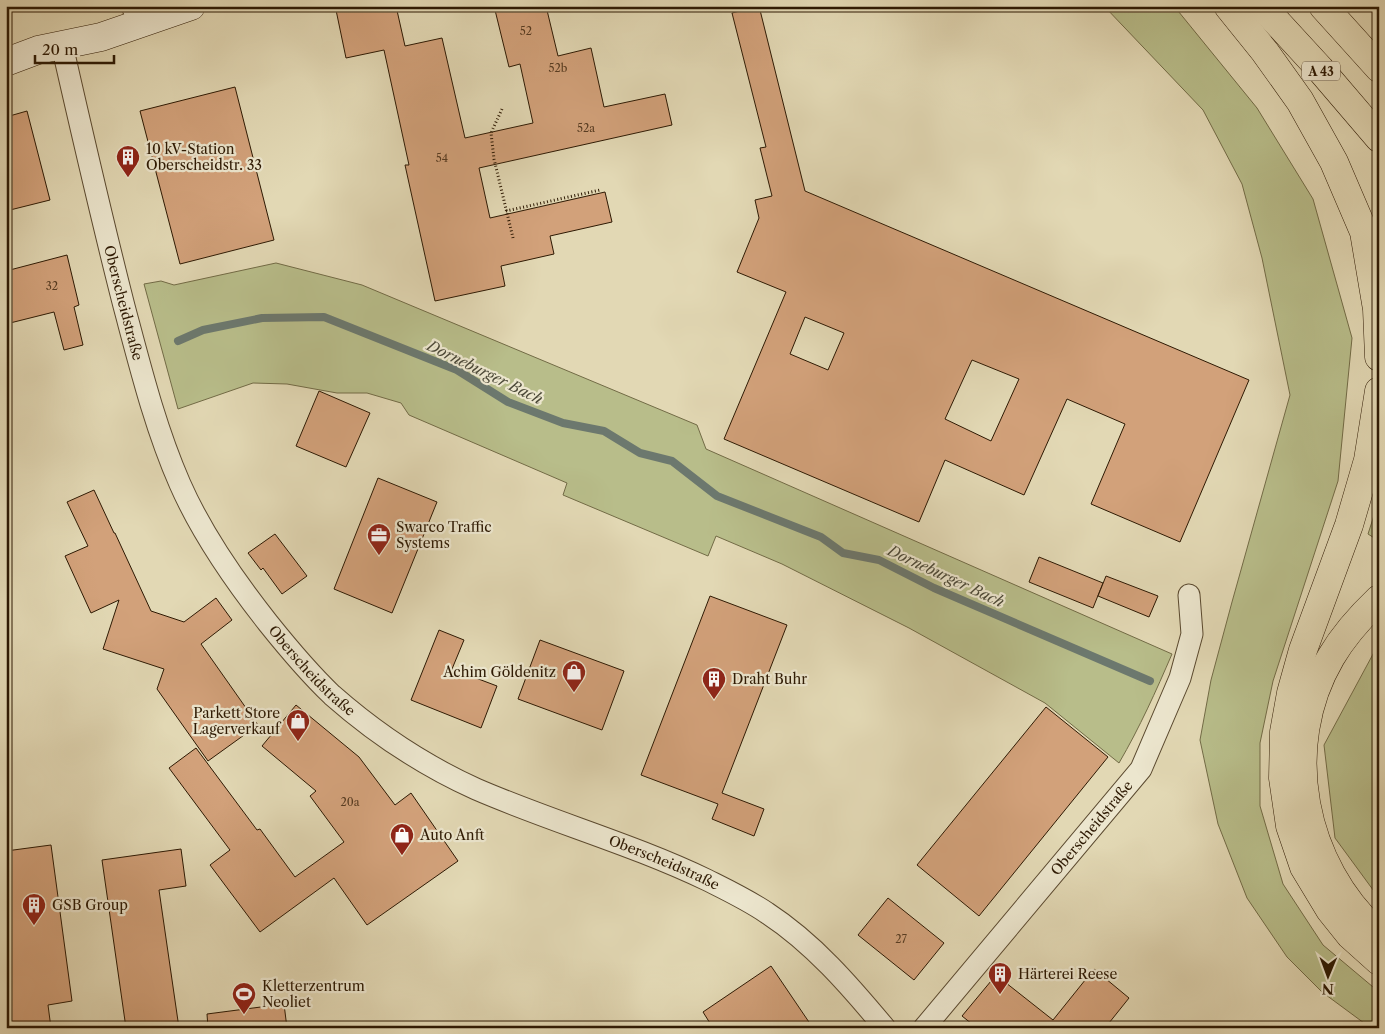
<svg xmlns="http://www.w3.org/2000/svg" width="1385" height="1034" font-family="'Libre Caslon Text',serif">
	<style>
		.green { fill: #b8bd8a; stroke: #726b46 }
		.lines { fill: none; stroke-linecap: round; stroke-linejoin: round }
		.stream { stroke: #6c786e; stroke-width: 8 }
		.building { fill: #d2a17a; stroke: #2d1903; fill-rule: evenodd }
		.lane-casing { stroke: #5a492f; stroke-width: 13 }
		.street-casing { stroke: #5a492f; stroke-width: 23 }
		.secondary-casing { stroke: #2d1903; stroke-width: 29 }
		.highway-casing { stroke: #2d1903; stroke-width: 29 }
		.path { stroke: #2d1903; stroke-width: 3; stroke-dasharray: 1 2.5; stroke-linecap: butt }
		.lane { stroke: #ece6ce; stroke-width: 11 }
		.street { stroke: #ece6ce; stroke-width: 21 }
		.secondary { stroke: #ece6ce; stroke-width: 28 }
		.highway { stroke: #e2d8b4; stroke-width: 28 }
		.labels { text-anchor: middle; dominant-baseline: central; stroke-width: 4.5; stroke-linejoin: round; paint-order: stroke }
		.number-label { font-size: 11px; fill: #563b21 }
		.shield { fill: #ece6ce; stroke: #665640; stroke-width: 1 }
		.shield-label { font-size: 12px; font-weight: bold; fill: #2d1903 }
		.poi-label { font-size: 14px; fill: #2d1903; stroke: #ece6ce; text-anchor: start }
		.street-label { font-size: 14px; fill: #2d1903; stroke: #ece6ce }
		.water-label { font-size: 15px; font-style: italic; fill: #4c4938; stroke: #ece6ce }
	</style>
	<rect width="100%" height="100%" fill="#e2d8b4"/>
	<filter id="stains"><feTurbulence type="fractalNoise" baseFrequency=".004" numOctaves="4"/><feColorMatrix values="0 0 0 0 .2 0 0 0 0 .09 0 0 0 0 .02 0 0 0 .5 -.17"/></filter>
	<radialGradient id="worn" r=".72"><stop offset=".6" stop-color="#630" stop-opacity="0"/><stop offset="1" stop-color="#630" stop-opacity=".3"/></radialGradient>
	<g class="green">
		<path d="M1104 6H1174L1257 108 1313 199 1352 338 1338 481 1273 681 1260 743V806L1283 884 1323 945 1379 992V1028L1364 1023 1322 992 1287 957 1247 898 1218 824 1200 740 1211 680 1232 602 1290 395 1262 258 1242 184 1203 110Z"/>
		<path d="M276 263 362 285 697 425 706 449 1172 654C1156 691 1140 727 1119 763L1045 703 909 628 782 564 716 536 708 556 563 495 567 483 409 415 401 403 367 393H337L287 384 253 383 178 409 144 284 161 281 174 285Z"/>
		<path d="M1379 500V541L1368 534Z"/>
		<path d="M1379 643V898L1335 838 1324 745Z"/>
	</g>
	<g class="lines">
		<path class="stream" d="M178 341 203 330 262 318 324 317 457 370 508 402 563 423 604 431 640 453 672 461 717 496 821 537 843 553 879 560 934 588 1150 681"/>
	</g>
	<g class="building">
		<path d="M354 6H396L405 46 442 38 465 138 533 123 520 64 509 67 494 6H546L558 56 591 48 604 107 665 94 672 125 479 168 490 218 605 192 612 222 550 236 554 254 501 266 505 286 435 301 405 165H409L384 50 346 58 336 10Z"/>
		<path d="M759 6 805 191 1249 380 1180 542 1091 504 1125 424 1067 399 1024 495 945 460 919 522 724 439 786 292 737 272 759 218 755 200 772 196 760 148 766 147 732 13ZM805 317 844 333 828 370 790 354ZM972 360 1019 379 991 441 945 419Z"/>
		<path d="M235 87 274 240 180 264 140 111Z"/>
		<path d="M27 111 50 200 6 211V117Z"/>
		<path d="M67 255 79 305 74 307 83 345 64 350 54 312 6 324V271Z"/>
		<path d="M319 391 370 413 346 467 296 446Z"/>
		<path d="M378 478 437 502 392 613 334 589Z"/>
		<path d="M94 490 114 533H115L151 611 184 622 216 598 232 620 201 644 258 725 208 761 157 689 164 669 103 649 119 600 91 613 65 556 88 546 67 502Z"/>
		<path d="M275 534 307 576 282 594 263 568 261 570 248 553Z"/>
		<path d="M1039 557 1103 583 1093 608 1029 582Z"/>
		<path d="M1106 576 1158 596 1149 617 1098 596Z"/>
		<path d="M710 596 787 625 722 793 764 809 754 836 712 819 718 804 641 775Z"/>
		<path d="M439 630 464 640 452 669 497 686 481 728 411 700Z"/>
		<path d="M540 640 624 671 602 730 518 699Z"/>
		<path d="M296 705 359 757 395 805 411 793 458 861 367 925 334 878 260 932 210 865 230 850 169 768 196 748 257 830 260 829 295 877 344 842 310 796 316 791 262 746Z"/>
		<path d="M1046 707 1108 757 979 916 917 865Z"/>
		<path d="M51 845 72 1001 48 1005 51 1028H6V851Z"/>
		<path d="M181 849 186 886 159 890 179 1028H126L102 860Z"/>
		<path d="M888 898 944 943 914 980 858 935Z"/>
		<path d="M771 966 813 1028H713L703 1012Z"/>
		<path d="M1094 969 1129 998 1105 1028H977L962 1016 996 975 1053 1020Z"/>
		<path d="M284 1004 287 1028H208L207 1014Z"/>
	</g>
	<g class="lines">
		<g class="lane-casing">
			<path id="lane" d="M127 6 134 26"/>
		</g>
		<g class="street-casing">
			<g id="street">
				<path id="s1" d="M62 45C82 133 102 220 124 306 140 366 155 427 180 484 202 534 234 580 268 623 288 648 309 673 332 695 374 732 425 766 476 789 552 822 632 844 707 880 727 890 748 900 767 913 813 943 850 986 885 1028"/>
				<path id="s2" d="M924 1028 1141 769 1180 678 1192 634 1189 595"/>
			</g>
		</g>
		<g class="secondary-casing">
			<path id="secondary" d="M6 62 38 50 101 37 191 6"/>
		</g>
		<g class="highway-casing">
			<g id="highway">
				<path d="M1228 6 1265 52 1300 101 1334 162 1364 232 1377 309 1379 357"/>
				<path d="M1262 6 1320 69 1379 138"/>
				<path d="M1323 6 1379 68"/>
				<path d="M1379 391 1368 460 1349 525 1303 650 1291 693 1284 732 1283 778 1290 826 1304 867 1330 910 1350 935 1379 961"/>
				<path d="M1379 599C1360 617 1344 635 1331 657 1278 747 1302 866 1379 934"/>
			</g>
		</g>
		<g class="path">
			<path d="M502 109 491 133 494 159 513 238"/>
			<path d="M506 211 600 190"/>
			<path d="M1374 801 1379 804"/>
		</g>
		<use href="#lane" class="lane"/>
		<use href="#street" class="street"/>
		<use href="#secondary" class="secondary"/>
		<use href="#highway" class="highway"/>
	</g>
	<defs>
		<g id="building-pin" transform="scale(1.25)"><path d="M0 17L-7.5 6A9.5 9.5 0 1 1 7.5 6Z" fill="#8f2418" stroke="#ece6ce"/><path d="M-4-6H4V6H1V3H-1V6H-4ZM-2.5-4.3h1.7v1.8h-1.7ZM.8-4.3h1.7v1.8H.8ZM-2.5-1h1.7V.8h-1.7ZM.8-1h1.7V.8H.8Z" fill="#fff"/></g>
		<g id="office-pin" transform="scale(1.25)"><path d="M0 17L-7.5 6A9.5 9.5 0 1 1 7.5 6Z" fill="#8f2418" stroke="#ece6ce"/><path d="M-6-3h4V-5.5h4V-3h4V5H-6ZM-1-4.5V-3h2v-1.5ZM-6 0V1H6V0Z" fill="#fff"/></g>
		<g id="shop-pin" transform="scale(1.25)"><path d="M0 17L-7.5 6A9.5 9.5 0 1 1 7.5 6Z" fill="#8f2418" stroke="#ece6ce"/><path d="M-5-2.5h2.3a2.7 3.5 0 0 1 5.4 0H5L5.5 6h-11ZM-1.5-2.5h3a1.5 2.3 0 0 0-3 0Z" fill="#fff"/></g>
		<g id="stadium-pin" transform="scale(1.25)"><path d="M0 17L-7.5 6A9.5 9.5 0 1 1 7.5 6Z" fill="#8f2418" stroke="#ece6ce"/><path d="M0-5a6.5 5 0 1 0 0 10a6.5 5 0 1 0 0-10ZM-3.5-1.8h7v3.6h-7Z" fill="#fff"/></g>
	</defs>
	<g fill-rule="evenodd">
		<use href="#building-pin" x="128" y="157"/>
		<use href="#office-pin" x="379" y="535"/>
		<use href="#shop-pin" x="574" y="672"/>
		<use href="#building-pin" x="714" y="679"/>
		<use href="#shop-pin" x="298" y="721"/>
		<use href="#shop-pin" x="402" y="835"/>
		<use href="#building-pin" x="34" y="905"/>
		<use href="#building-pin" x="1000" y="974"/>
		<use href="#stadium-pin" x="244" y="994"/>
	</g>
	<g class="labels">
		<g class="number-label">
			<text x="526" y="31">52</text>
			<text x="558" y="68">52b</text>
			<text x="586" y="128">52a</text>
			<text x="442" y="158">54</text>
			<text x="52" y="286">32</text>
			<text x="350" y="802">20a</text>
			<text x="901" y="939">27</text>
		</g>
		<rect class="shield" x="1302" y="61.5" width="38" height="19" rx="4"/>
		<g class="shield-label">
			<text x="1321" y="71">A 43</text>
		</g>
		<g class="poi-label">
			<text x="146" y="149">10 kV-Station<tspan x="146" dy="16">Oberscheidstr. 33</tspan></text>
			<text x="396" y="527">Swarco Traffic<tspan x="396" dy="16">Systems</tspan></text>
			<text x="556" y="672" text-anchor="end">Achim Göldenitz</text>
			<text x="732" y="679">Draht Buhr</text>
			<text x="280" y="713" text-anchor="end">Parkett Store<tspan x="280" dy="16">Lagerverkauf</tspan></text>
			<text x="420" y="835">Auto Anft</text>
			<text x="52" y="905">GSB Group</text>
			<text x="1018" y="974">Härterei Reese</text>
			<text x="262" y="986">Kletterzentrum<tspan x="262" dy="16">Neoliet</tspan></text>
		</g>
		<g class="street-label">
			<text stroke="none"><textPath href="#s1" startOffset="265">Oberscheidstraße</textPath></text>
			<text stroke="none"><textPath href="#s1" startOffset="685">Oberscheidstraße</textPath></text>
			<text stroke="none"><textPath href="#s2" startOffset="261">Oberscheidstraße</textPath></text>
			<text stroke="none"><textPath href="#s1" startOffset="1091">Oberscheidstraße</textPath></text>
		</g>
		<g class="water-label">
			<text transform="translate(485 372) rotate(26)">Dorneburger Bach</text>
			<text transform="translate(946 576) rotate(25)">Dorneburger Bach</text>
		</g>
	</g>
	<rect width="1385" height="1034" fill="none" stroke="#e2d8b4" stroke-width="25"/>
	<rect x="8" y="8" width="1370" height="1019" fill="none" stroke="#2d1903" stroke-width="2.5"/>
	<rect x="12" y="12" width="1360" height="1009" fill="none" stroke="#2d1903"/>
	<g transform="translate(1328 976) rotate(181)" stroke="#ece6ce" stroke-width="4" paint-order="stroke">
	<path d="M0-4L9 19L0 12L-9 19Z" fill="#2d1903"/>
	<text y="-8" font-size="14" font-weight="bold" text-anchor="middle" fill="#2d1903">N</text>
	</g>
	<path d="M35 55v8h79v-8" fill="none" stroke="#2d1903" stroke-width="2.5"/>
	<text x="42" y="55" font-size="15" fill="#2d1903" stroke="#ece6ce" stroke-width="4" paint-order="stroke">20 m</text>
	<rect width="100%" height="100%" filter="url(#stains)"/>
	<rect width="100%" height="100%" fill="url(#worn)"/>
</svg>
